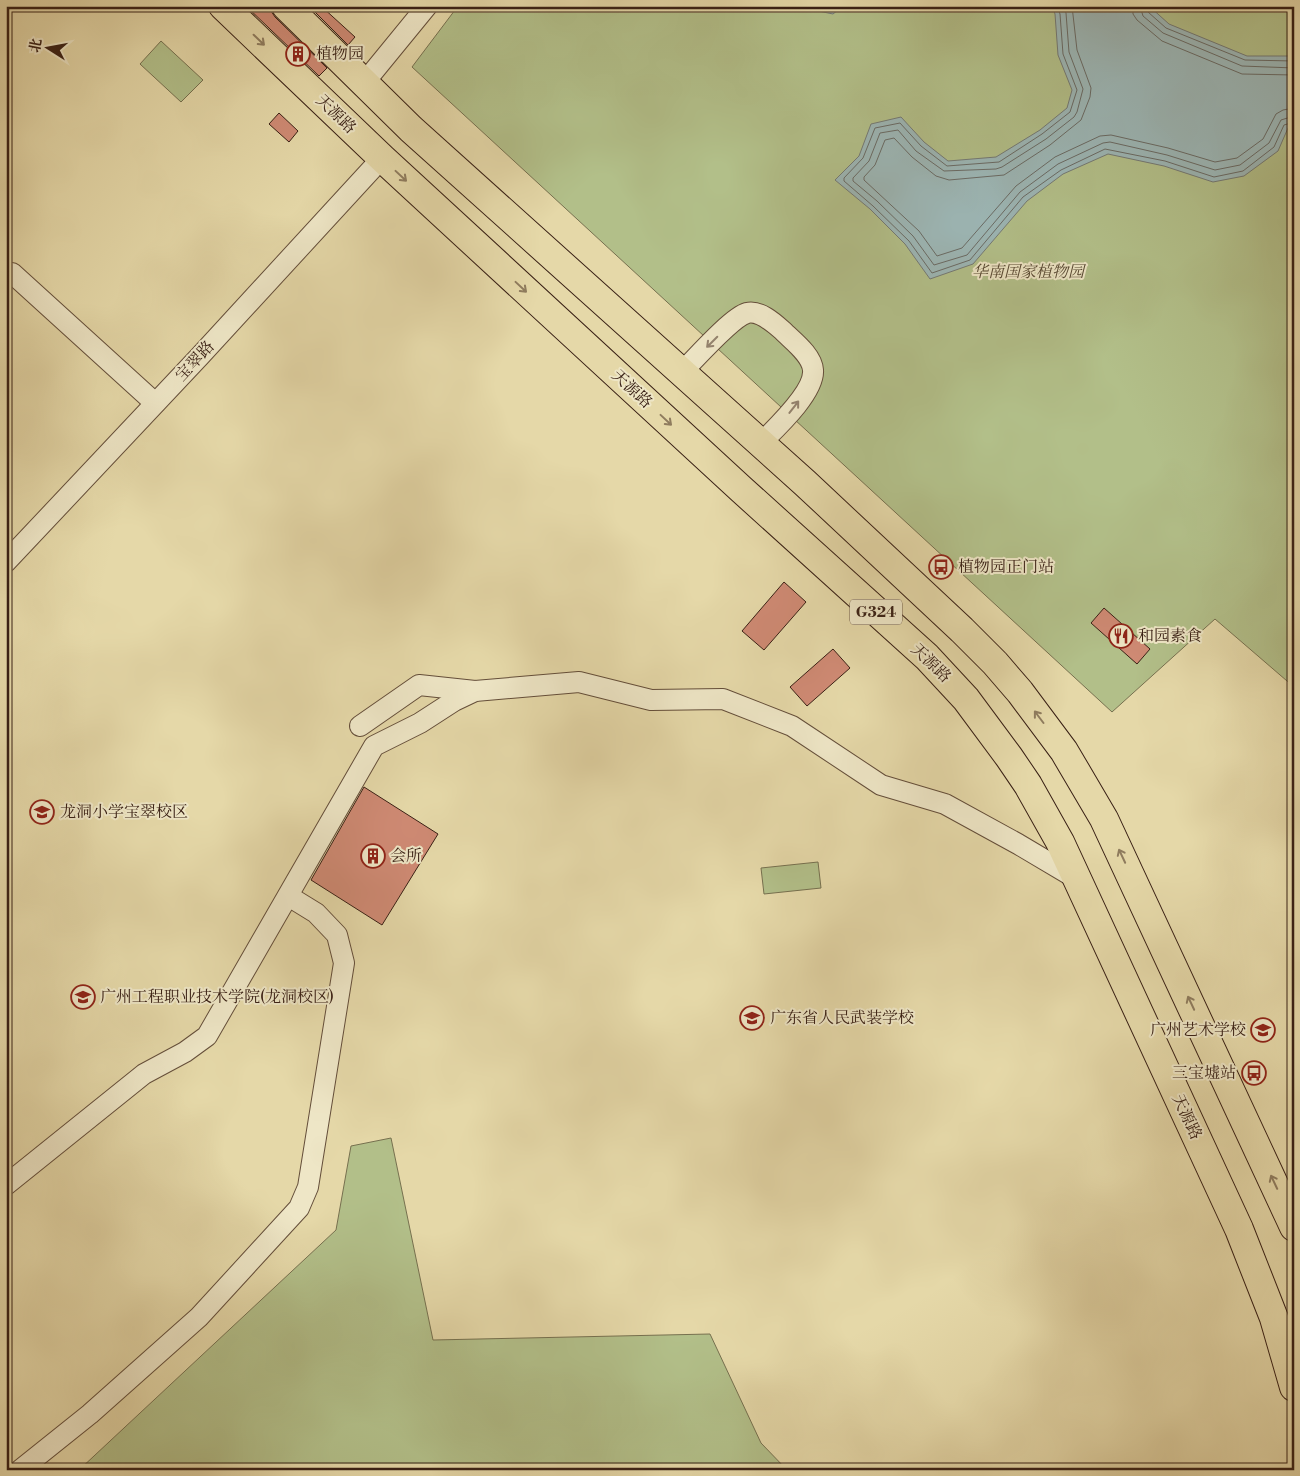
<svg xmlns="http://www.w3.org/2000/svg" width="1300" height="1476" font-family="'Libre Bodoni','Noto Serif SC',serif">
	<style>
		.green { fill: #b2bf89; stroke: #76704f }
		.water { fill: #9cb6b5; stroke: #747a75 }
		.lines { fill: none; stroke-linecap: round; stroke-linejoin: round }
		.shore { stroke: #6a6b65; stroke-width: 1 }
		.building { fill: #cf8a74; stroke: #392015 }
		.minor-casing { stroke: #644e3a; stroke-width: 22 }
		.highway-casing { stroke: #392015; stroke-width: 30 }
		.minor { stroke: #eee6c6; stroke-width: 20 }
		.highway { stroke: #e5d8a8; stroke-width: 28 }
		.oneway { stroke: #8f7c5e }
		.oneway2 { stroke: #94836e }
		.labels { text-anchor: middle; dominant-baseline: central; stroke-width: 4; stroke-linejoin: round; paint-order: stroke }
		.shield { fill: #eee6c6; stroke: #6f5b4a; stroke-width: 1 }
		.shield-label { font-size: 15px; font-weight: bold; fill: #392015 }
		.poi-label { font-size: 16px; fill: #392015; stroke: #eee6c6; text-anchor: start }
		.street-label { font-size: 16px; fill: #392015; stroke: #eee6c6 }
		.park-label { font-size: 16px; font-style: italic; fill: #574832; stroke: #eee6c6 }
	</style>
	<rect width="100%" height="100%" fill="#e5d8a8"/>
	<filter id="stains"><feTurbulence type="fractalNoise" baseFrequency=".004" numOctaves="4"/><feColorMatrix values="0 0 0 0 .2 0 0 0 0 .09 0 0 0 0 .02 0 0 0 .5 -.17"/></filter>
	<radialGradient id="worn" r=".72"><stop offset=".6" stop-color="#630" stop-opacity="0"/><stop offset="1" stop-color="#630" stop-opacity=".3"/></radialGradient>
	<g class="green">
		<path d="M458 6H1294V687L1215 619 1112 712 412 67Z"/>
		<path d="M161 41 203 80 181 102 140 64Z"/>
		<path d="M818 862 821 888 764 894 761 868Z"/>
		<path d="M391 1138 433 1340 710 1334 761 1443 787 1470H79L336 1230 351 1146Z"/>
	</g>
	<g class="water">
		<path d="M778 6H843L833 14 799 7 779 9Z"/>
		<path d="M1052 6H1149L1169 24 1247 56H1294V126L1288 128 1278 151 1244 176 1213 182 1164 166 1108 154 1063 174 1027 201 973 264 930 279 905 244 870 209 835 180 859 156 871 124 901 117 924 142 948 161 996 157 1040 130 1067 108 1072 90 1058 55 1055 14Z"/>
	</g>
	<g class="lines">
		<g class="shore">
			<path d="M1057 6 1060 14 1063 54 1077 90 1070 112 1042 134 999 162 947 166 921 146 900 123 875 128 863 158 844 178V181L873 206 909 241 932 273 970 260 1023 197 1061 170 1105 149 1165 161 1214 177 1243 171 1274 147 1284 125 1294 122"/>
			<path d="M1064 6 1066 13 1069 52 1083 89 1077 112 1074 117 1046 139 1002 167 996 169 944 171 916 151 898 130 880 133 869 161 853 178V181L877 201 913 236 934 265 967 255 1020 192 1058 164 1103 143 1110 142 1167 155 1215 170 1240 165 1269 143 1281 120 1294 116"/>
			<path d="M1072 6 1077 50 1091 88 1090 97 1081 120 1050 145 1004 175 949 180 936 176 912 157 894 138 885 140 875 165 864 177V180L919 231 937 256 962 248 1016 186 1055 157 1100 136 1111 135 1168 148 1215 162 1237 158 1263 139 1276 114 1283 110 1294 108"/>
			<path d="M1133 6V14L1137 20 1162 41 1242 74 1294 75"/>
			<path d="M1140 6 1143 16 1163 33 1242 66 1294 68"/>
			<path d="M1146 6 1148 12 1166 28 1245 60 1294 61"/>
		</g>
	</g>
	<g class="building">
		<path d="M246 6H271V11L275 17 327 68 319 76Z"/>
		<path d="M309 6H321L355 37 348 45Z"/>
		<path d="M279 113 298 131 289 142 269 124Z"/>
		<path d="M784 582 806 602 764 650 742 631Z"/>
		<path d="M1104 608 1150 649 1137 664 1091 623Z"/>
		<path d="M833 649 850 668 807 706 790 687Z"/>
		<path d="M364 787 438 834 382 925 311 880Z"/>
	</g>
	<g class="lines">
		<g class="minor-casing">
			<g id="minor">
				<path d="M364 83 427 6"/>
				<path d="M12 273 155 403"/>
				<path d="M682 372C695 359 732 317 747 313 760 310 774 323 783 331 793 341 812 355 813 370 815 392 776 428 761 443"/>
				<path d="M6 562 200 356 382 158"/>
				<path d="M360 726 419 685 475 691"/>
				<path d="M6 1185 144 1074 185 1052 207 1036 374 746 420 723 454 701 475 691 579 682 651 700 723 699 792 726 881 785 945 804 1018 844 1077 879"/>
				<path d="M20 1470 90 1414 199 1317 299 1208 308 1187 344 963 337 935 316 913 290 897"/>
			</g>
		</g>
		<g class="highway-casing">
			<g id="highway">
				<path d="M223 6 382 158 741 489 927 657 966 699 1009 757 1028 785 1060 842 1239 1229 1274 1318 1294 1387"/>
				<path d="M286 6 411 129 805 483 962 630 995 663 1020 692 1064 751 1104 819 1294 1227"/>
			</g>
		</g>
		<use href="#minor" class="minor"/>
		<use href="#highway" class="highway"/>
	</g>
	<defs><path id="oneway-shaft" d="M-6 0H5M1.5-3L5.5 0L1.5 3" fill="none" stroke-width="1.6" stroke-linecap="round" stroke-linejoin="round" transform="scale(1.25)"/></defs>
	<g class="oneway">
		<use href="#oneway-shaft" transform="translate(259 40) rotate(44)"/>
		<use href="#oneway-shaft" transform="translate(401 176) rotate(43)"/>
		<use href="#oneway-shaft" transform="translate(521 287) rotate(43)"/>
		<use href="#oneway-shaft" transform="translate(666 420) rotate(43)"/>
		<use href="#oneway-shaft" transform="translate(1039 717) rotate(-127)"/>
		<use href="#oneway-shaft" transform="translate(1122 856) rotate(-115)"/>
		<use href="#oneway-shaft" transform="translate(1191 1003) rotate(-115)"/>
		<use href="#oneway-shaft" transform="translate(1274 1182) rotate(-115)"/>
	</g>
	<g class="oneway2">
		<use href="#oneway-shaft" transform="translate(712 342) rotate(135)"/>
		<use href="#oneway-shaft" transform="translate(794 407) rotate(-52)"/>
	</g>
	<defs>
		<g id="building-ring" transform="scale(1.25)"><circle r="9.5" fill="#eee6c6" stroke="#8f2418" stroke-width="1.5"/><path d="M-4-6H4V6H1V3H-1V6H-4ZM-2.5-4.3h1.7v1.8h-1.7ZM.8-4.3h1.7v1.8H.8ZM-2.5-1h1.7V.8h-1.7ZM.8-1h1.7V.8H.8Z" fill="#8f2418"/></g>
		<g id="bus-ring" transform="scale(1.25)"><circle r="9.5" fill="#eee6c6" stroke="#8f2418" stroke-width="1.5"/><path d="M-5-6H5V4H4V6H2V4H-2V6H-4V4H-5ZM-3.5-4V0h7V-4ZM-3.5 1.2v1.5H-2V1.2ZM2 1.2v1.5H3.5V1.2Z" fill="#8f2418"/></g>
		<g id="restaurant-ring" transform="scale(1.25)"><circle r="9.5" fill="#eee6c6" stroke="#8f2418" stroke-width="1.5"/><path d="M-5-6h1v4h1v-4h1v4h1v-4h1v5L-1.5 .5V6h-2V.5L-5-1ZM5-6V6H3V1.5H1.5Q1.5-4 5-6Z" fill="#8f2418"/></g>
		<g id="school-ring" transform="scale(1.25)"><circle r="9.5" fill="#eee6c6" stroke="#8f2418" stroke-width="1.5"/><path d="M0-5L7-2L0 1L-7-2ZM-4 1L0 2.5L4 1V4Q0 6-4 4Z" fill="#8f2418"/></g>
		<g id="university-ring" transform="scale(1.25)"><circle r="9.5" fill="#eee6c6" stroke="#8f2418" stroke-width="1.5"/><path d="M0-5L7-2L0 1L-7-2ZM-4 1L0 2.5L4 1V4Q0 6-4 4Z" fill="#8f2418"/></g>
	</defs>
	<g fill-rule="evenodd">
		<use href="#building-ring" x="298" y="54"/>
		<use href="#bus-ring" x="941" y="567"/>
		<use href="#restaurant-ring" x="1121" y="636"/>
		<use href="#school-ring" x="42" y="812"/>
		<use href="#building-ring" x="373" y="856"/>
		<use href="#university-ring" x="83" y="997"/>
		<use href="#school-ring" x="752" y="1018"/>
		<use href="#university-ring" x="1263" y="1030"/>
		<use href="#bus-ring" x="1254" y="1073"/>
	</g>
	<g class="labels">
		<rect class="shield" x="850" y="599.5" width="52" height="25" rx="4"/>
		<g class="shield-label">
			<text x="876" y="612">G324</text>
		</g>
		<g class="poi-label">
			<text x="316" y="54">植物园</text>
			<text x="958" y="567">植物园正门站</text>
			<text x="1138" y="636">和园素食</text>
			<text x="60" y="812">龙洞小学宝翠校区</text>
			<text x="390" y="856">会所</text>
			<text x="100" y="997">广州工程职业技术学院(龙洞校区)</text>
			<text x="770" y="1018">广东省人民武装学校</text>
			<text x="1246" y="1030" text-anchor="end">广州艺术学校</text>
			<text x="1236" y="1073" text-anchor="end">三宝墟站</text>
		</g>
		<g class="street-label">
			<text transform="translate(336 114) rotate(44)">天源路</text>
			<text transform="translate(195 361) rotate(-47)">宝翠路</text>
			<text transform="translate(632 389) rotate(43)">天源路</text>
			<text transform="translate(931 663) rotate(44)">天源路</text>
			<text transform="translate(1187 1117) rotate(65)">天源路</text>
		</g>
		<g class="park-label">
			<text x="1028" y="272">华南国家植物园</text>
		</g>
	</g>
	<rect width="1300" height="1476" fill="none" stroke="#e5d8a8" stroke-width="25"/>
	<rect x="8" y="8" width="1285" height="1461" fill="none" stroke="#392015" stroke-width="2.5"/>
	<rect x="12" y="12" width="1275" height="1451" fill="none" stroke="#392015"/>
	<g transform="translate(48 48) rotate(281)" stroke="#eee6c6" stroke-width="4" paint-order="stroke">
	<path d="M0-4L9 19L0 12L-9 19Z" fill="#392015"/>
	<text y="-8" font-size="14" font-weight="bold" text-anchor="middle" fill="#392015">北</text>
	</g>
	<rect width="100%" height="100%" filter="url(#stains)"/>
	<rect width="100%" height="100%" fill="url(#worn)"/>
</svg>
